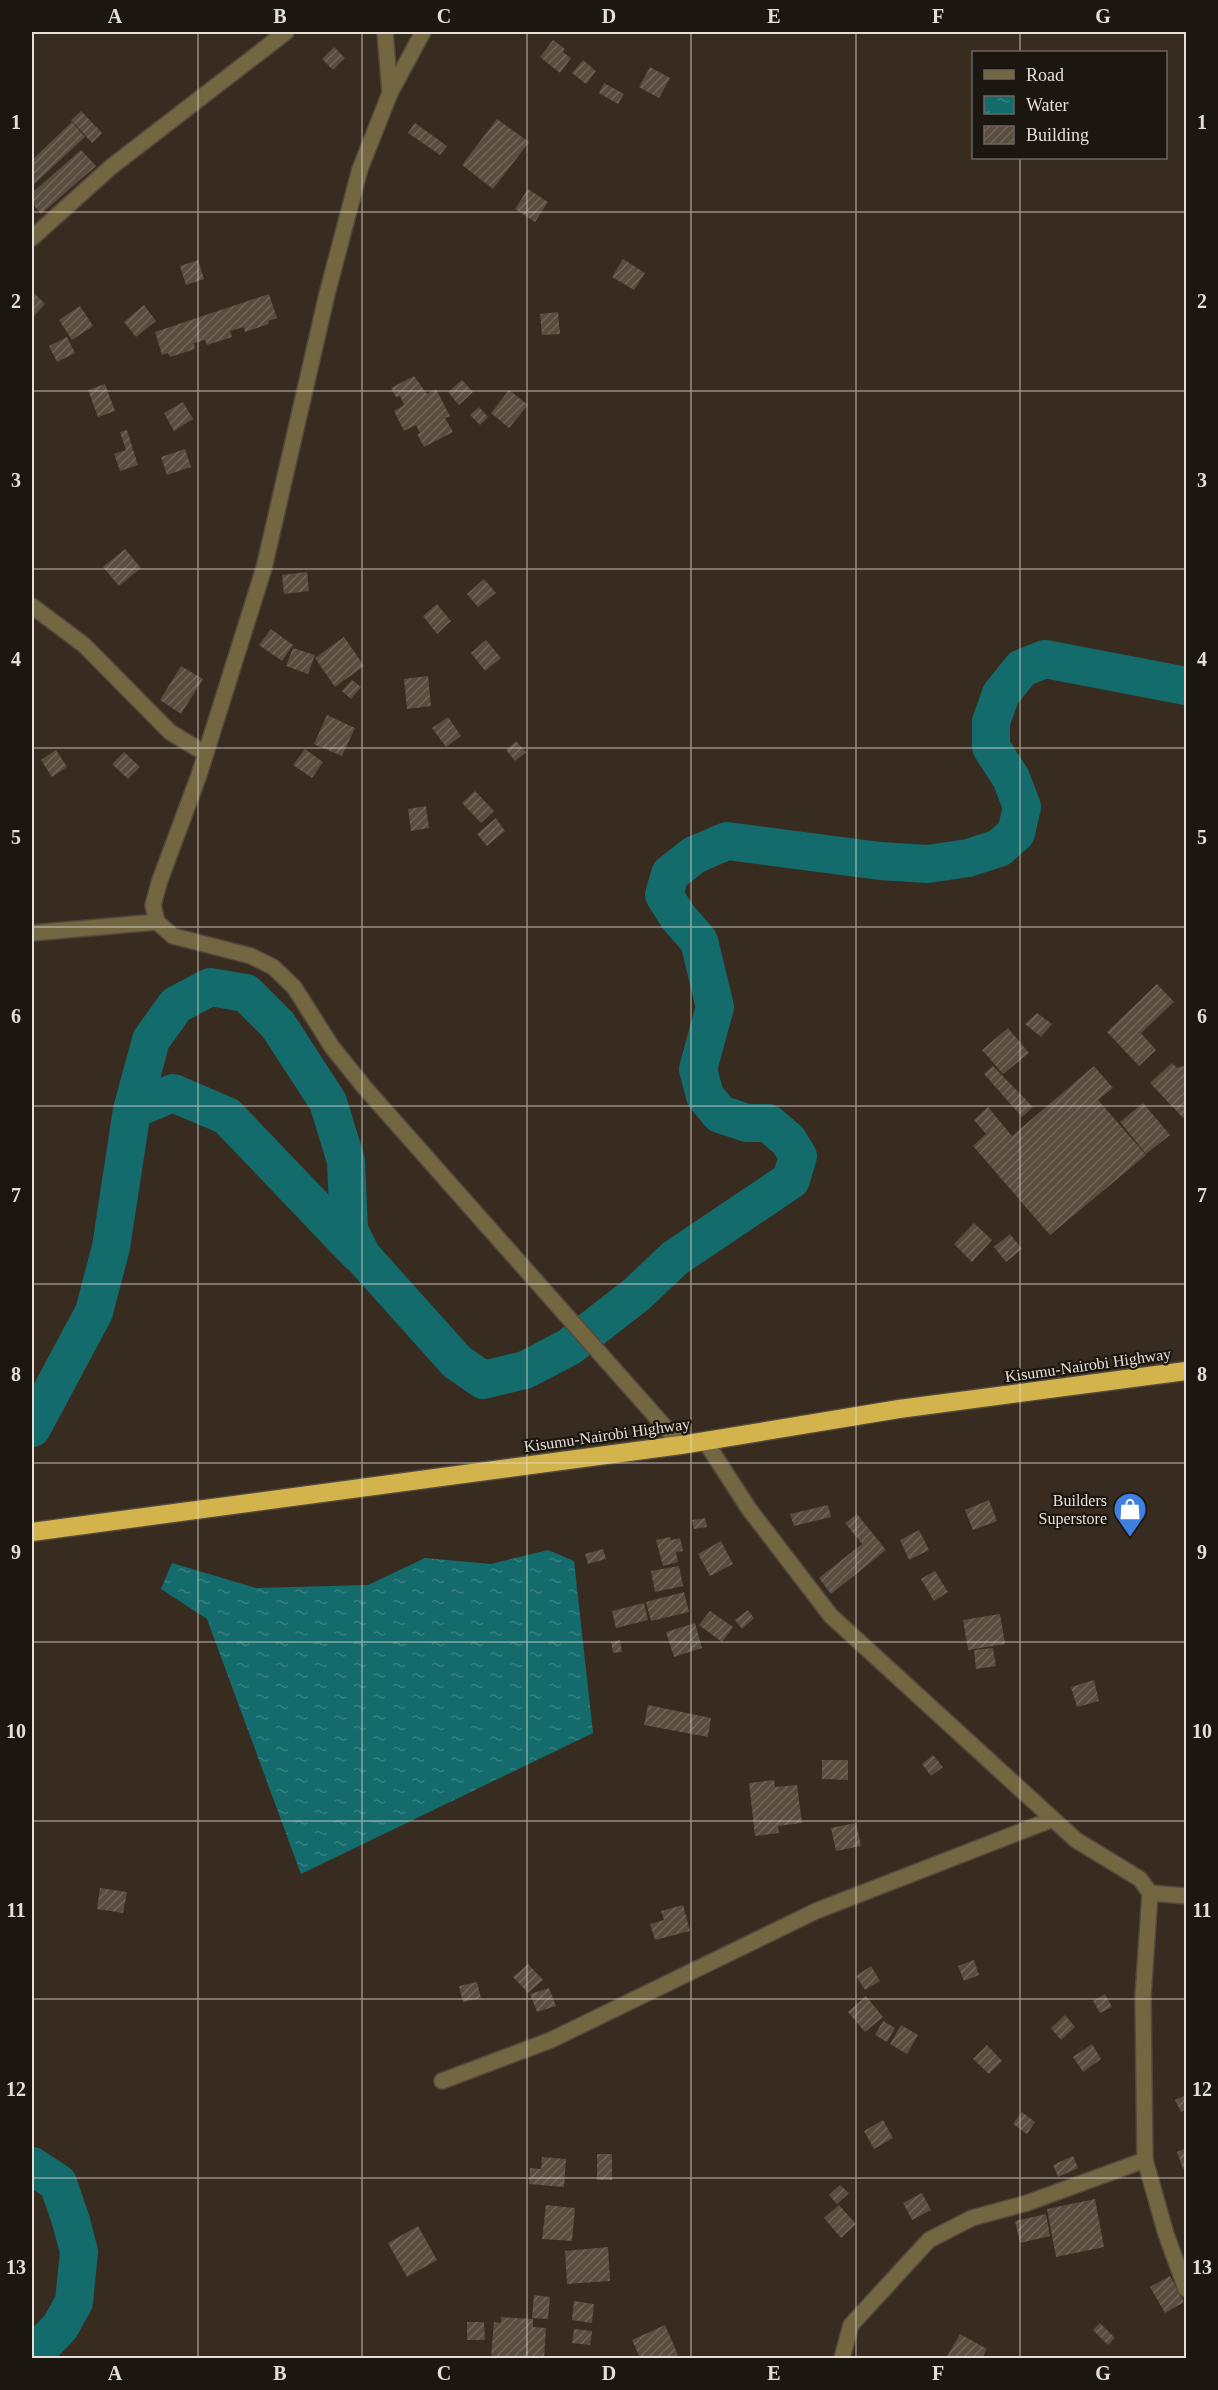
<svg xmlns="http://www.w3.org/2000/svg" width="1218" height="2390" font-family="Georgia,serif">
	<style>
		.water { fill: url(#water-ripples) }
		.lines { fill: none; stroke-linecap: round; stroke-linejoin: round }
		.river { stroke: #146b6c; stroke-width: 38 }
		.building { fill: url(#building-hatch) }
		.street-casing { stroke: #54483d; stroke-width: 18 }
		.highway-casing { stroke: #54483d; stroke-width: 21 }
		.street { stroke: #736741; stroke-width: 15 }
		.highway { stroke: #d3b44c; stroke-width: 18 }
		.grid { fill: none; stroke: #e6ded6; stroke-width: 1.5; stroke-opacity: 0.55 }
		.labels { text-anchor: middle; dominant-baseline: central; stroke-width: 4.5; stroke-linejoin: round; paint-order: stroke }
		.street-label { font-size: 16px; fill: #e6ded6; stroke: #1b1610 }
		.poi-label { font-size: 16px; fill: #e6ded6; stroke: #1b1610; text-anchor: end }
		.neatline { fill: none; stroke: #e6ded6; stroke-width: 2 }
		.grid-label { font-size: 20px; text-anchor: middle; font-weight: bold; fill: #e6ded6 }
	</style>
	<defs>
		<pattern id="water-ripples" width="26" height="14" patternUnits="userSpaceOnUse" patternTransform="scale(1.5)"><rect width="26" height="14" fill="#146b6c"/><path d="M2 4q2-2 4 0t4 0M15 11q2-2 4 0t4 0" fill="none" stroke="#368080"/></pattern>
		<pattern id="building-hatch" width="6" height="6" patternUnits="userSpaceOnUse" patternTransform="scale(1.5)"><rect width="6" height="6" fill="#584d3f"/><path d="M-1 1l2-2M0 6l6-6M5 7l2-2" fill="none" stroke="#70665a"/></pattern>
	</defs>
	<rect width="100%" height="100%" fill="#382c20"/>
	<path class="water" d="M548 1550 574 1561 593 1733 301 1874 207 1619 161 1589 172 1563 256 1588 368 1585 425 1558 491 1564Z"/>
	<g class="lines">
		<g class="river">
			<path d="M132 1110 173 1093 227 1116 358 1253"/>
			<path d="M32 1428 94 1312 111 1247 132 1110 151 1040 176 1005 210 987 246 993 278 1025 328 1102 346 1161 349 1230 362 1256 457 1362 483 1380 525 1370 569 1347 637 1294 675 1258 791 1180 798 1156 788 1140 768 1123H747L720 1114 705 1096 698 1069 715 1007 699 941 678 917 664 895 670 874 694 855 727 841 880 861 928 864 968 858 999 848 1016 833 1022 807 1011 778 991 747V722L1001 694 1022 668 1045 659 1186 686"/>
			<path d="M32 2166 58 2183 71 2221 79 2252 74 2302 60 2327 32 2356"/>
		</g>
	</g>
	<g class="building">
		<path d="M553 40 565 49 563 52 571 58 560 73 540 57Z"/>
		<path d="M334 47 345 58 333 70 322 59Z"/>
		<path d="M583 60 596 71 586 84 572 73Z"/>
		<path d="M650 67 670 78 659 98 639 87Z"/>
		<path d="M604 83 624 94 618 104 599 93Z"/>
		<path d="M81 111 102 133 92 143 71 120Z"/>
		<path d="M497 119 529 142 493 189 462 165Z"/>
		<path d="M72 122 85 137 32 186V160Z"/>
		<path d="M415 123 447 146 440 155 408 133Z"/>
		<path d="M81 150 96 166 41 214 32 203V193Z"/>
		<path d="M528 189 548 202 535 222 515 209Z"/>
		<path d="M623 259 645 273 634 290 612 277Z"/>
		<path d="M198 260 204 279 186 285 180 266Z"/>
		<path d="M32 291 45 304 32 318Z"/>
		<path d="M269 294 277 318 268 321 269 324 245 332 244 327 230 331 232 337 207 345 205 340 194 343 195 349 170 357 168 353 162 355 155 332Z"/>
		<path d="M144 305 156 321 136 337 124 322Z"/>
		<path d="M80 306 93 326 72 340 59 320Z"/>
		<path d="M558 312 560 334 542 335 540 314Z"/>
		<path d="M67 337 75 353 57 362 49 346Z"/>
		<path d="M414 376 427 394 436 389 450 416 445 418 453 432 424 447 417 434 420 433 416 425 404 431 394 411 404 405 400 396 396 397 391 388Z"/>
		<path d="M462 380 473 392 459 405 448 392Z"/>
		<path d="M105 384 115 411 98 417 88 390Z"/>
		<path d="M509 390 528 405 509 428 491 413Z"/>
		<path d="M183 402 193 419 174 431 164 413Z"/>
		<path d="M479 407 488 417 480 425 470 415Z"/>
		<path d="M127 430 138 465 120 471 114 454 126 450 120 432Z"/>
		<path d="M185 449 191 467 167 475 161 457Z"/>
		<path d="M125 549 141 568 119 586 103 567Z"/>
		<path d="M307 572 309 591 284 594 282 575Z"/>
		<path d="M484 579 496 593 478 607 467 594Z"/>
		<path d="M437 604 451 621 437 634 423 616Z"/>
		<path d="M271 629 293 645 282 661 259 645Z"/>
		<path d="M344 637 364 666 335 687 315 658Z"/>
		<path d="M486 640 501 658 485 671 471 653Z"/>
		<path d="M293 648 315 655 308 674 286 666Z"/>
		<path d="M181 666 203 679 181 714 160 700Z"/>
		<path d="M428 676 431 706 407 709 404 679Z"/>
		<path d="M352 680 361 687 351 699 342 691Z"/>
		<path d="M327 715 355 728 342 756 314 744Z"/>
		<path d="M448 717 461 736 446 747 432 728Z"/>
		<path d="M516 741 526 752 515 761 506 750Z"/>
		<path d="M305 749 323 762 312 778 293 765Z"/>
		<path d="M56 750 67 767 52 777 41 760Z"/>
		<path d="M124 752 140 767 128 779 112 764Z"/>
		<path d="M475 791 494 811 481 823 462 803Z"/>
		<path d="M426 806 429 828 411 831 408 809Z"/>
		<path d="M496 818 505 831 487 846 477 834Z"/>
		<path d="M1157 984 1174 1002 1141 1033 1156 1050 1139 1066 1107 1032Z"/>
		<path d="M1037 1013 1052 1024 1041 1037 1025 1024Z"/>
		<path d="M1008 1028 1029 1053 1003 1074 982 1050Z"/>
		<path d="M1172 1063 1177 1068 1183 1066 1186 1070V1115L1183 1118 1150 1083Z"/>
		<path d="M993 1066 1033 1107 1022 1117 984 1074Z"/>
		<path d="M1094 1066 1113 1088 1098 1100 1146 1155 1050 1235 973 1146 986 1134 974 1120 988 1107 1012 1136Z"/>
		<path d="M1143 1103 1170 1135 1146 1154 1120 1122Z"/>
		<path d="M974 1223 992 1240 972 1262 954 1244Z"/>
		<path d="M1010 1234 1022 1249 1006 1262 994 1247Z"/>
		<path d="M989 1500 997 1521 973 1530 965 1510Z"/>
		<path d="M828 1505 831 1517 794 1526 790 1514Z"/>
		<path d="M857 1514 886 1550 831 1594 819 1578 862 1544 845 1523Z"/>
		<path d="M705 1518 707 1527 694 1529 692 1520Z"/>
		<path d="M919 1530 929 1550 909 1560 900 1540Z"/>
		<path d="M670 1537 671 1540 680 1538 683 1551 676 1552 678 1562 663 1566 656 1540Z"/>
		<path d="M721 1541 733 1564 710 1576 698 1554Z"/>
		<path d="M603 1549 606 1559 588 1564 585 1554Z"/>
		<path d="M679 1566 683 1586 655 1592 651 1571Z"/>
		<path d="M935 1571 948 1592 934 1601 921 1579Z"/>
		<path d="M684 1592 689 1612 651 1621 646 1602Z"/>
		<path d="M644 1603 648 1620 616 1628 612 1611Z"/>
		<path d="M748 1610 754 1618 742 1629 735 1620Z"/>
		<path d="M710 1611 733 1627 722 1642 699 1625Z"/>
		<path d="M1000 1614 1005 1644 968 1650 963 1620Z"/>
		<path d="M695 1623 702 1648 674 1657 666 1632Z"/>
		<path d="M620 1640 622 1652 613 1653 611 1642Z"/>
		<path d="M993 1648 996 1666 976 1669 974 1650Z"/>
		<path d="M1094 1680 1099 1701 1077 1707 1071 1687Z"/>
		<path d="M648 1705 711 1718 708 1737 644 1725Z"/>
		<path d="M933 1755 943 1767 931 1776 922 1764Z"/>
		<path d="M822 1760H848V1780L822 1779Z"/>
		<path d="M774 1780 775 1787 797 1785 802 1823 778 1826 779 1833 755 1836 749 1783Z"/>
		<path d="M856 1823 861 1846 836 1851 831 1828Z"/>
		<path d="M100 1888 127 1892 123 1913 97 1909Z"/>
		<path d="M683 1905 690 1931 655 1940 650 1924 664 1920 661 1911Z"/>
		<path d="M974 1960 979 1975 964 1981 958 1966Z"/>
		<path d="M528 1964 543 1980 528 1993 513 1977Z"/>
		<path d="M871 1966 880 1981 865 1990 856 1976Z"/>
		<path d="M477 1982 481 1998 463 2002 459 1986Z"/>
		<path d="M549 1988 556 2006 537 2012 530 1994Z"/>
		<path d="M1105 1994 1112 2007 1100 2013 1093 2001Z"/>
		<path d="M866 1996 883 2017 865 2032 848 2012Z"/>
		<path d="M1065 2015 1075 2027 1061 2040 1051 2028Z"/>
		<path d="M883 2021 895 2028 887 2042 875 2035Z"/>
		<path d="M901 2025 918 2035 907 2054 890 2044Z"/>
		<path d="M1092 2044 1101 2059 1083 2072 1073 2057Z"/>
		<path d="M987 2045 1002 2061 989 2074 973 2059Z"/>
		<path d="M1186 2095V2109L1181 2112 1175 2100Z"/>
		<path d="M1022 2112 1035 2122 1027 2134 1013 2124Z"/>
		<path d="M883 2120 893 2138 874 2149 864 2131Z"/>
		<path d="M1186 2148V2168L1183 2169 1177 2152Z"/>
		<rect x="597" y="2154" width="15" height="26"/>
		<path d="M1073 2156 1078 2168 1058 2177 1053 2165Z"/>
		<path d="M542 2157 566 2159 564 2187 529 2184 530 2168 541 2169Z"/>
		<path d="M840 2185 849 2193 837 2204 829 2195Z"/>
		<path d="M922 2193 931 2210 912 2220 903 2203Z"/>
		<path d="M1095 2199 1104 2247 1056 2257 1047 2209Z"/>
		<path d="M546 2205 575 2208 572 2241 542 2239Z"/>
		<path d="M839 2205 856 2224 841 2238 824 2218Z"/>
		<path d="M1046 2214 1050 2236 1020 2243 1015 2221Z"/>
		<path d="M418 2226 437 2260 407 2277 388 2243Z"/>
		<path d="M608 2247 610 2281 567 2284 565 2251Z"/>
		<path d="M1170 2276 1184 2302 1165 2313 1150 2287Z"/>
		<path d="M534 2295 550 2297 548 2319 532 2318Z"/>
		<path d="M574 2301 594 2304 592 2323 572 2320Z"/>
		<path d="M501 2317 533 2319V2327L546 2328 544 2358 491 2357 494 2322 501 2323Z"/>
		<path d="M467 2322H484L485 2340H467Z"/>
		<path d="M1100 2323 1115 2338 1108 2345 1093 2330Z"/>
		<path d="M665 2325 678 2355 671 2358H640L632 2340Z"/>
		<path d="M574 2329 592 2331 590 2345 572 2343Z"/>
		<path d="M960 2334 987 2349 982 2358H946Z"/>
	</g>
	<g class="lines">
		<g class="street-casing">
			<g id="street">
				<path d="M385 32 390 93 360 169 327 294 264 568 199 775 160 880 153 905 157 922 173 936 251 956 273 967 294 987 332 1047 365 1088 681 1445"/>
				<path d="M390 93 423 32"/>
				<path d="M32 238 111 167 286 32"/>
				<path d="M32 606 84 645 170 732 198 749"/>
				<path d="M32 933 157 922"/>
				<path d="M705 1441 749 1509 831 1616 1076 1840 1140 1879 1150 1893 1186 1896"/>
				<path d="M1150 1893 1143 1997 1145 2160 1166 2234 1186 2289"/>
				<path d="M442 2081 551 2040 816 1911 1053 1819"/>
				<path d="M842 2358 851 2325 929 2240 972 2218 1027 2203 1145 2160"/>
			</g>
		</g>
		<g class="highway-casing">
			<path id="highway" d="M32 1532 681 1445 899 1409 1186 1371"/>
		</g>
		<use href="#street" class="street"/>
		<use href="#highway" class="highway"/>
	</g>
	<path class="grid" d="M198 32V2358M362 32V2358M527 32V2358M691 32V2358M856 32V2358M1020 32V52M1020 158V2358M32 212H1186M32 391H1186M32 569H1186M32 748H1186M32 927H1186M32 1106H1186M32 1284H1186M32 1463H1186M32 1642H1186M32 1821H1186M32 1999H1186M32 2178H1186"/>
	<defs>
		<g id="shop-pin" transform="scale(1.725)"><path d="M0 17L-7.5 6A9.5 9.5 0 1 1 7.5 6Z" fill="#3f7fe0" stroke="#1b1610"/><path d="M-5-2.5h2.3a2.7 3.5 0 0 1 5.4 0H5L5.5 6h-11ZM-1.5-2.5h3a1.5 2.3 0 0 0-3 0Z" fill="#fff"/></g>
	</defs>
	<g fill-rule="evenodd">
		<use href="#shop-pin" x="1130" y="1509"/>
	</g>
	<g class="labels">
		<g class="street-label">
			<text transform="translate(1088 1365) rotate(-8)">Kisumu-Nairobi Highway</text>
			<text transform="translate(607 1435) rotate(-8)">Kisumu-Nairobi Highway</text>
		</g>
		<g class="poi-label">
			<text x="1107" y="1500">Builders<tspan x="1107" dy="18">Superstore</tspan></text>
		</g>
	</g>
	<rect width="1218" height="2390" fill="none" stroke="#1b1610" stroke-width="66"/>
	<rect x="972" y="51" width="195" height="108" fill="#1b1610" stroke="#6c665f" stroke-width="1.5"/>
	<rect x="984" y="70" width="30" height="9" fill="#736741" stroke="#6c665f" stroke-width="1.5"/>
	<text x="1026" y="81" font-size="18" fill="#e6ded6">Road</text>
	<rect x="984" y="96" width="30" height="18" fill="url(#water-ripples)" stroke="#6c665f" stroke-width="1.5"/>
	<text x="1026" y="111" font-size="18" fill="#e6ded6">Water</text>
	<rect x="984" y="126" width="30" height="18" fill="url(#building-hatch)" stroke="#6c665f" stroke-width="1.5"/>
	<text x="1026" y="141" font-size="18" fill="#e6ded6">Building</text>
	<rect x="33" y="33" width="1152" height="2324" class="neatline"/>
	<g class="grid-label">
		<text x="115" y="23">A</text>
		<text x="280" y="23">B</text>
		<text x="444" y="23">C</text>
		<text x="609" y="23">D</text>
		<text x="774" y="23">E</text>
		<text x="938" y="23">F</text>
		<text x="1103" y="23">G</text>
		<text x="16" y="129">1</text>
		<text x="1202" y="129">1</text>
		<text x="16" y="308">2</text>
		<text x="1202" y="308">2</text>
		<text x="16" y="487">3</text>
		<text x="1202" y="487">3</text>
		<text x="16" y="666">4</text>
		<text x="1202" y="666">4</text>
		<text x="16" y="844">5</text>
		<text x="1202" y="844">5</text>
		<text x="16" y="1023">6</text>
		<text x="1202" y="1023">6</text>
		<text x="16" y="1202">7</text>
		<text x="1202" y="1202">7</text>
		<text x="16" y="1381">8</text>
		<text x="1202" y="1381">8</text>
		<text x="16" y="1559">9</text>
		<text x="1202" y="1559">9</text>
		<text x="16" y="1738">10</text>
		<text x="1202" y="1738">10</text>
		<text x="16" y="1917">11</text>
		<text x="1202" y="1917">11</text>
		<text x="16" y="2096">12</text>
		<text x="1202" y="2096">12</text>
		<text x="16" y="2274">13</text>
		<text x="1202" y="2274">13</text>
		<text x="115" y="2380">A</text>
		<text x="280" y="2380">B</text>
		<text x="444" y="2380">C</text>
		<text x="609" y="2380">D</text>
		<text x="774" y="2380">E</text>
		<text x="938" y="2380">F</text>
		<text x="1103" y="2380">G</text>
	</g>
</svg>
